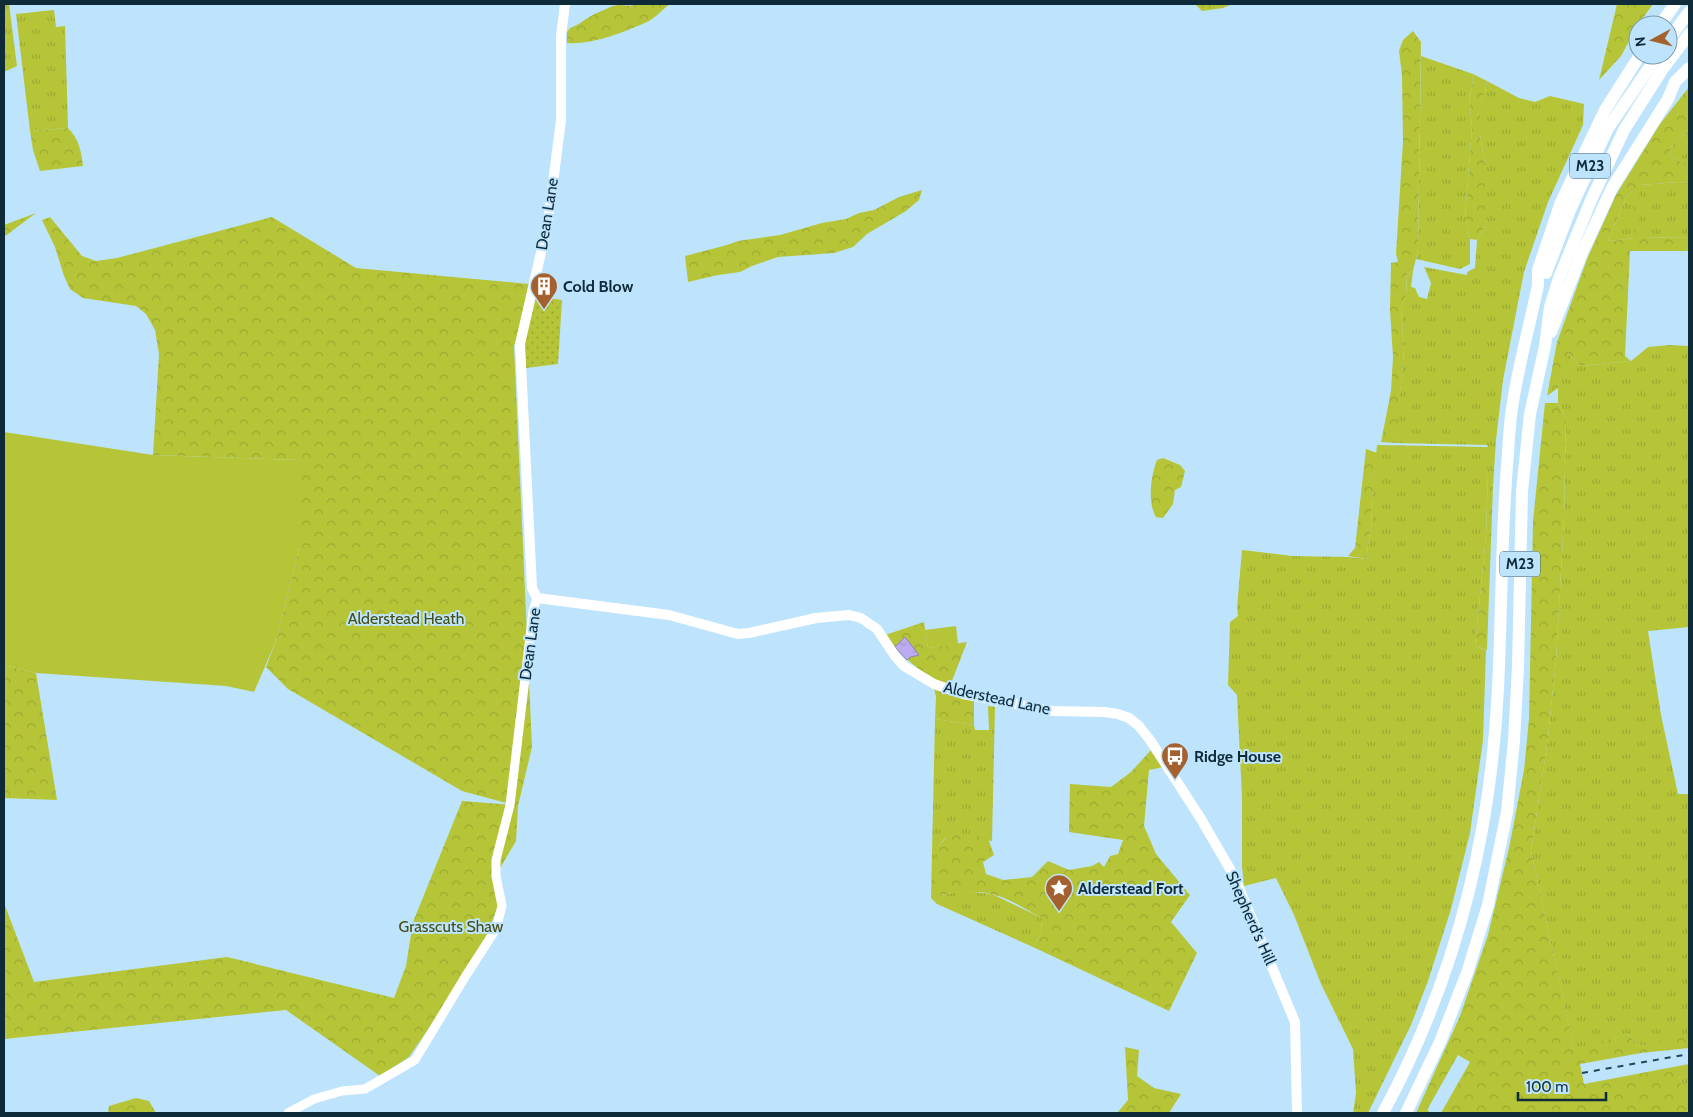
<svg xmlns="http://www.w3.org/2000/svg" width="1693" height="1117" font-family="Cabin,sans-serif">
	<style>
		.grass { fill: url(#grass-tufts) }
		.forest { fill: url(#forest-crowns); fill-rule: evenodd }
		.park { fill: #b6c537 }
		.garden { fill: url(#garden-dots) }
		.water { fill: url(#water-ripples); stroke: #8985ba }
		.lines { fill: none; stroke-linecap: round; stroke-linejoin: round }
		.minor { stroke: #fff; stroke-width: 9 }
		.major { stroke: #fff; stroke-width: 10 }
		.highway { stroke: #fff; stroke-width: 12 }
		.rail { stroke: #264454; stroke-width: 2; stroke-dasharray: 6 6; stroke-linecap: butt }
		.labels { text-anchor: middle; dominant-baseline: central; stroke-width: 4; stroke-linejoin: round; paint-order: stroke }
		.shield { fill: #bde4fc; stroke: #436274; stroke-width: 1 }
		.shield-label { font-size: 15px; font-weight: bold; fill: #0f2b3a }
		.street-label { font-size: 16px; fill: #0f2b3a; stroke: #bde4fc }
		.poi-label { font-size: 16px; font-weight: bold; fill: #0f2b3a; stroke: #bde4fc; text-anchor: start }
		.park-label { font-size: 16px; fill: #474e15; stroke: #bde4fc }
	</style>
	<defs>
		<pattern id="grass-tufts" width="24" height="20" patternUnits="userSpaceOnUse" patternTransform="scale(1.25)"><rect width="24" height="20" fill="#b6c537"/><path d="M3 7l-1-3M5 7V3M7 7l1-3M15 17l-1-3M17 17v-4M19 17l1-3" fill="none" stroke="#9ba931"/></pattern>
		<pattern id="forest-crowns" width="20" height="18" patternUnits="userSpaceOnUse" patternTransform="scale(1.25)"><rect width="20" height="18" fill="#b6c537"/><path d="M2 6a3 3 0 1 1 6 0M12 15a3 3 0 1 1 6 0" fill="none" stroke="#9ba931"/></pattern>
		<pattern id="garden-dots" width="8" height="8" patternUnits="userSpaceOnUse" patternTransform="scale(1.25)"><rect width="8" height="8" fill="#b6c537"/><path d="M2 2h.1M6 6h.1" fill="none" stroke="#9ba931" stroke-width="1.8" stroke-linecap="round"/></pattern>
		<pattern id="water-ripples" width="26" height="14" patternUnits="userSpaceOnUse" patternTransform="scale(1.25)"><rect width="26" height="14" fill="#bdabf1"/><path d="M2 4q2-2 4 0t4 0M15 11q2-2 4 0t4 0" fill="none" stroke="#a193cf"/></pattern>
	</defs>
	<rect width="100%" height="100%" fill="#bde4fc"/>
	<g class="grass">
		<path d="M4 4H9L17 66 4 72Z"/>
		<path d="M54 10 56 27 65 26 68 128 30 131 16 14Z"/>
		<path d="M1421 56 1473 74 1472 88 1469 98 1472 127 1465 217 1470 239V264L1460 269 1416 259 1418 250Z"/>
		<path d="M1487 81 1519 98 1535 102 1550 96 1584 104 1583 125 1548 202 1524 272 1503 380 1496 440 1493 487 1488 474 1486 535 1475 646 1486 650 1483 740 1470 833 1451 909 1428 981 1411 1025 1368 1113H1353L1356 1093 1353 1049 1321 984 1294 915 1276 878 1244 886 1242 867V798L1237 695 1228 685 1230 622 1238 616 1237 608 1242 550 1292 556 1348 557 1366 559 1372 521 1371 508 1377 445 1488 447 1487 445 1396 443V437L1404 350 1401 308 1406 296 1407 273 1413 271 1411 287 1415 288 1419 297 1427 299 1431 283 1424 267 1467 275V272L1475 268 1477 240 1485 226V164L1480 135V101L1485 93Z"/>
		<path d="M1689 129V165L1671 157 1670 148Z"/>
		<path d="M1678 182 1689 183V237L1640 238V185Z"/>
		<path d="M1634 190V238L1612 241 1608 240 1627 196Z"/>
		<path d="M1669 345 1689 346V627L1648 631 1661 715 1678 794H1689V1037L1640 1046 1628 1034 1574 1050 1531 851 1547 746 1556 660 1564 518 1566 418 1558 403V388L1567 352 1580 366 1631 361 1648 347Z"/>
		<path d="M988 706 995 707 992 841 945 838 937 848 940 895 965 891 992 894 1042 918 1041 932 1033 947 937 904 931 898 935 719 974 725 975 730H989Z"/>
		<path d="M1679 1076H1689V1113L1687 1111Z"/>
	</g>
	<g class="forest">
		<path d="M637 4H670C663 9 656 17 649 21 625 32 592 45 567 43V32L570 28C577 26 584 20 591 16 598 12 606 9 613 6 621 3 629 8 637 4Z"/>
		<path d="M1195 4H1232L1223 8 1202 11Z"/>
		<path d="M1617 4H1653L1638 25 1621 56 1599 80Z"/>
		<path d="M1413 31 1421 42 1418 250 1413 271 1407 273 1406 296 1401 308 1404 350 1396 443 1381 442 1391 391 1393 357 1390 309 1391 263 1398 262 1396 254 1403 141 1402 75 1399 51 1403 40Z"/>
		<path d="M1473 74 1487 81 1485 93 1480 101V135L1485 164V226L1477 240 1470 239 1465 217 1472 127 1469 98 1472 88Z"/>
		<path d="M1689 87V129L1670 148 1671 157 1689 165V183L1677 182 1640 185V238L1689 237 1688 251H1630L1625 356 1631 361 1580 366 1568 353 1558 388 1547 396 1557 342 1587 259 1616 195 1660 124ZM1633 191 1634 238 1612 241 1608 240 1627 196Z"/>
		<path d="M68 128C79 139 81 151 83 166L40 171 33 150 30 131Z"/>
		<path d="M922 190 919 200 906 211 867 234 853 247 834 253 778 257 752 266 740 272 718 275 688 282 685 256 727 245 738 241 780 235 822 223 846 219 859 213 874 210 899 197Z"/>
		<path d="M36 213 4 237V225Z"/>
		<path d="M50 217 82 256 96 261 117 258 272 217 356 268 529 284 533 290 514 346 532 747 518 806 516 841 493 880 498 906 479 955 409 1057 380 1076 286 1010 4 1039V903L34 982 227 957 394 998 406 966 413 922 462 801 514 805 462 791 288 689 266 667 276 641 299 548V460L153 455 159 354 155 330 146 314 136 306 83 298 70 289 64 276 55 247 42 220Z"/>
		<path d="M1545 403H1558L1566 418 1564 518 1556 660 1547 746 1531 851 1574 1049 1628 1034 1640 1046 1689 1034V1048L1641 1053 1580 1064 1584 1084 1689 1064V1076H1679L1689 1113H1441L1470 1062 1458 1055 1427 1110 1431 1113H1416L1460 1016 1488 935 1509 848 1524 770 1529 719 1533 521Z"/>
		<path d="M1366 449 1377 453 1371 508 1372 521 1366 559 1348 556 1355 548Z"/>
		<path d="M1163 458 1180 465 1185 471 1181 487 1175 490 1173 504 1163 518 1156 517C1147 502 1151 475 1157 460Z"/>
		<path d="M1488 472 1493 487 1487 650 1475 646 1486 535Z"/>
		<path d="M924 622 928 648 967 642 950 686C921 674 904 659 885 635Z"/>
		<path d="M4 665 36 673 57 800 4 798Z"/>
		<path d="M934 688H937L949 695 974 701V725L935 719 936 697Z"/>
		<path d="M1151 750 1163 767 1149 770 1144 826 1156 854 1190 895 1171 922 1197 953 1169 1011 1033 947 1041 932 1042 918C1026 910 1009 898 992 894 975 890 957 892 940 895L935 882 937 848 950 833 975 835 989 841 994 855 983 862 986 874 1003 880 1032 877 1048 861 1069 870 1092 866 1099 862 1104 867 1110 856 1118 854 1123 840 1069 832 1070 784 1111 787 1131 772Z"/>
		<path d="M1125 1047 1139 1050 1137 1076 1154 1088 1181 1094 1169 1113H1117L1128 1100Z"/>
		<path d="M136 1098 149 1101 156 1113H108L109 1106Z"/>
	</g>
	<g class="park">
		<path d="M4 432 153 455 299 460V548L276 641 254 692 226 686 36 673 4 665Z"/>
		<path d="M956 626 958 644 928 648 925 630Z"/>
	</g>
	<path class="garden" d="M535 296 562 300 558 364 526 368 522 364 530 309Z"/>
	<path class="water" d="M905 637 919 655 910 657 907 660 895 647Z"/>
	<g class="lines">
		<path class="minor" d="M288 1113 314 1099 342 1091 365 1089 415 1060 465 977 496 929 502 906 496 876V860L510 805 533 611 537 598"/>
		<path class="major" d="M565 4 561 36V120L548 222 520 344 532 588 537 598 669 615 738 634 749 633 816 618 849 615 861 618 877 629 895 656 904 666 934 684 963 694 1053 711 1104 712 1118 714 1129 718 1139 726 1150 740 1201 819 1234 876 1295 1022 1297 1113"/>
		<g class="highway">
			<path d="M1660 25 1675 4"/>
			<path d="M1668 40 1689 12"/>
			<path d="M1546 273 1570 210 1608 128 1658 55"/>
			<path d="M1551 332 1582 253 1612 188 1668 99 1675 82 1689 68"/>
			<path d="M1383 1113C1454 982 1491 837 1498 688 1502 610 1501 531 1508 453 1509 436 1510 419 1513 402 1519 363 1530 324 1538 285V270L1561 202 1605 110 1640 55"/>
			<path d="M1406 1113 1440 1042 1467 973 1488 905 1507 812 1514 741 1518 667 1522 491 1530 414 1545 346 1550 307 1559 278 1592 198 1624 130 1662 70 1689 34"/>
		</g>
		<path class="rail" d="M1582 1073 1689 1054"/>
	</g>
	<defs>
		<g id="building-pin" transform="scale(1.4375)"><path d="M0 17L-7.5 6A9.5 9.5 0 1 1 7.5 6Z" fill="#a4612f" stroke="#bde4fc"/><path d="M-4-6H4V6H1V3H-1V6H-4ZM-2.5-4.3h1.7v1.8h-1.7ZM.8-4.3h1.7v1.8H.8ZM-2.5-1h1.7V.8h-1.7ZM.8-1h1.7V.8H.8Z" fill="#fff"/></g>
		<g id="bus-pin" transform="scale(1.4375)"><path d="M0 17L-7.5 6A9.5 9.5 0 1 1 7.5 6Z" fill="#a4612f" stroke="#bde4fc"/><path d="M-5-6H5V4H4V6H2V4H-2V6H-4V4H-5ZM-3.5-4V0h7V-4ZM-3.5 1.2v1.5H-2V1.2ZM2 1.2v1.5H3.5V1.2Z" fill="#fff"/></g>
		<g id="sight-pin" transform="scale(1.4375)"><path d="M0 17L-7.5 6A9.5 9.5 0 1 1 7.5 6Z" fill="#a4612f" stroke="#bde4fc"/><path d="M0-6L1.8-2.2L6-1.7L2.9 1.2L3.7 5.4L0 3.3L-3.7 5.4L-2.9 1.2L-6-1.7L-1.8-2.2Z" fill="#fff"/></g>
	</defs>
	<g fill-rule="evenodd">
		<use href="#building-pin" x="544" y="286"/>
		<use href="#bus-pin" x="1175" y="756"/>
		<use href="#sight-pin" x="1059" y="888"/>
	</g>
	<g class="labels">
		<g class="shield">
			<rect x="1570" y="153.5" width="40" height="25" rx="4"/>
			<rect x="1500" y="551.5" width="40" height="25" rx="4"/>
		</g>
		<g class="shield-label">
			<text x="1590" y="166">M23</text>
			<text x="1520" y="564">M23</text>
		</g>
		<g class="street-label">
			<text transform="translate(547 214) rotate(-81)">Dean Lane</text>
			<text transform="translate(530 644) rotate(-82)">Dean Lane</text>
			<text transform="translate(997 698) rotate(12)">Alderstead Lane</text>
			<text transform="translate(1251 918) rotate(66)">Shepherd's Hill</text>
		</g>
		<g class="poi-label">
			<text x="563" y="286">Cold Blow</text>
			<text x="1194" y="756">Ridge House</text>
			<text x="1078" y="888">Alderstead Fort</text>
		</g>
		<g class="park-label">
			<text x="406" y="618">Alderstead Heath</text>
			<text x="451" y="926">Grasscuts Shaw</text>
		</g>
	</g>
	<rect width="1693" height="1117" fill="none" stroke="#0f2b3a" stroke-width="10"/>
	<g transform="translate(1653 40) rotate(263)"><circle r="24" fill="#bde4fc" stroke="#779aae"/>
	<path d="M0-4L9 19L0 12L-9 19Z" fill="#a4612f"/>
	<text y="-8" font-size="14" font-weight="bold" text-anchor="middle" fill="#0f2b3a">N</text>
	</g>
	<path d="M1518 1092v8h88v-8" fill="none" stroke="#0f2b3a" stroke-width="2.5"/>
	<text x="1526" y="1092" font-size="15" fill="#0f2b3a" stroke="#bde4fc" stroke-width="4" paint-order="stroke">100 m</text>
</svg>
